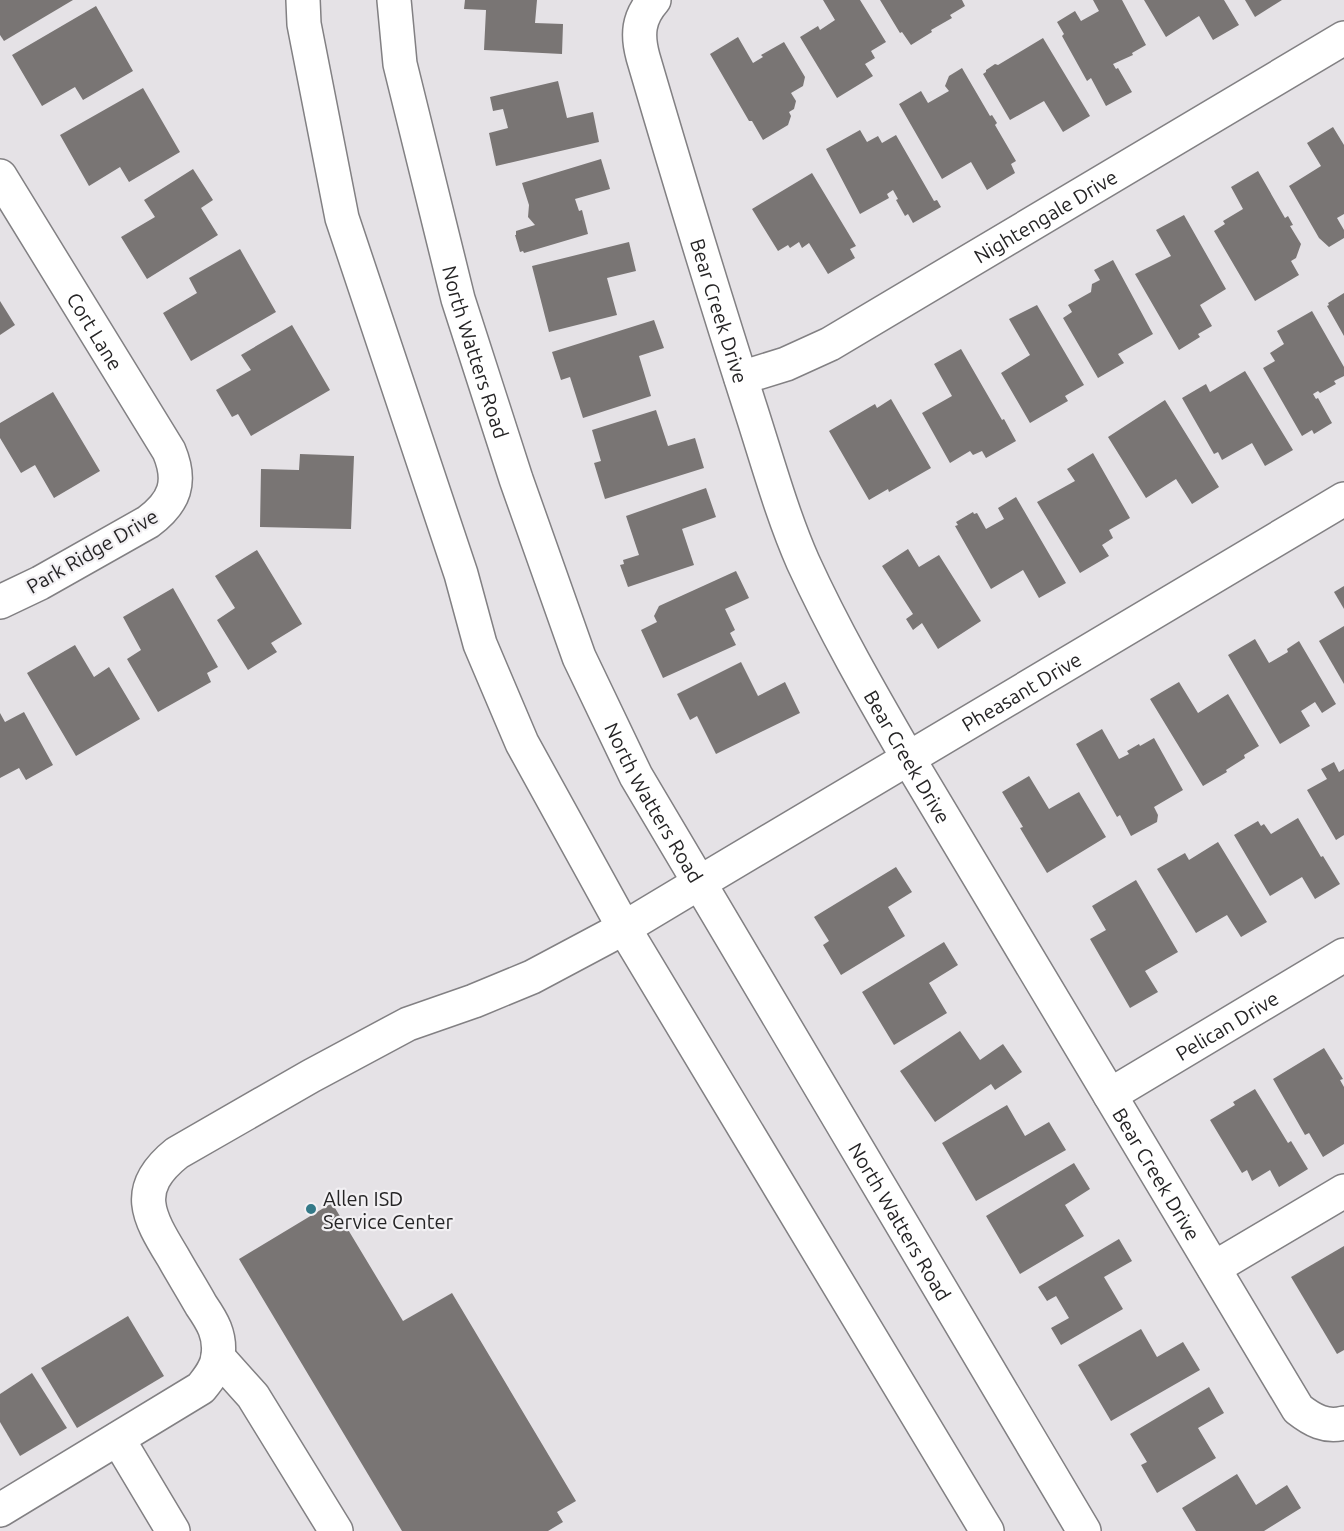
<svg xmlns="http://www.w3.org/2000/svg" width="1344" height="1531" font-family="Ubuntu,sans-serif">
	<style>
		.building { fill: #797574 }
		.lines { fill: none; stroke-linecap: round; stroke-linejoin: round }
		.minor-casing { stroke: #828083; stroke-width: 36 }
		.major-casing { stroke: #828083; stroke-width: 36 }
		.minor { stroke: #fff; stroke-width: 33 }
		.major { stroke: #fff; stroke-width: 33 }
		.poi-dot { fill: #347988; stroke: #f2f0f3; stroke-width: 2 }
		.labels { text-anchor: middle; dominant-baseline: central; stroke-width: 4.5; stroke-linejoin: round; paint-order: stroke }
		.street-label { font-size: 20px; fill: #252425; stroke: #f2f0f3 }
		.poi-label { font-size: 20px; fill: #252425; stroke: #f2f0f3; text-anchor: start }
	</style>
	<rect width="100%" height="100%" fill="#e5e2e6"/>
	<g class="building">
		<path d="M0 0H73L4 41 0 35Z"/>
		<path d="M465 0H537L535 23 563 24 562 54 484 50 486 10 464 9Z"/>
		<path d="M823 0H860L886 42 871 51 875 58 865 64 873 76 837 98 800 37 818 26 820 30 835 20Z"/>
		<path d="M880 0H962L965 6 950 15 952 18 931 30 932 32 911 45 902 32 900 33Z"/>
		<path d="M1093 0H1122L1146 45 1132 53 1133 55 1113 64 1116 69 1118 68 1132 92 1106 106 1091 78 1087 81 1062 36 1064 34 1057 22 1075 11 1081 21 1099 11Z"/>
		<path d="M1144 0H1224L1239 25 1213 40 1199 16 1166 37Z"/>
		<path d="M1245 0H1282L1255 17Z"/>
		<path d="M96 6 133 71 83 100 75 87 42 106 12 55Z"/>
		<path d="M738 37 753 63 763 57 761 55 784 42 805 77 803 86 791 93 796 101 794 109 789 112 791 116 788 125 763 140 752 121H749L710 54Z"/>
		<path d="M1043 38 1090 116 1063 132 1044 101 1010 120 983 74 986 72V70L995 64 998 65Z"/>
		<path d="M962 68 990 116 992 115 997 123 995 125 1016 161 1011 164 1015 173 987 190 971 162 942 179 899 104 921 91 928 103 949 91 945 86 949 76Z"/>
		<path d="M558 81 567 118 593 112 599 142 496 166 489 133 508 128 503 109 493 111 490 97Z"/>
		<path d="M143 88 180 152 129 182 120 167 89 186 60 135Z"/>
		<path d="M1333 127 1344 145V214L1337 218 1344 230V238L1329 247 1319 238 1289 186 1321 166 1307 143Z"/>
		<path d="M860 130 867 142 878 136 882 143 896 135 934 201 937 200 941 207 913 223 908 214 905 216 896 200 898 199 893 190 887 194 889 198 860 214 826 149Z"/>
		<path d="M601 159 610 189 575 199 579 211 582 210 588 234 524 253 523 251 520 252 515 235H516V231L535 225 528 217 529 205 522 183Z"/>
		<path d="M193 169 213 200 201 208 218 235 147 279 121 237 155 217 144 200Z"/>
		<path d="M1258 171 1285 218 1288 216 1293 225 1290 226 1301 244 1296 258 1291 261 1299 275 1255 301 1214 231 1225 224 1223 221 1243 209 1231 187Z"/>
		<path d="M812 173 856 246 850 249 855 258 828 274 809 243 802 248 799 242 790 248 788 245 778 251 752 209Z"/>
		<path d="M1184 215 1226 289 1200 305 1212 326 1198 334 1200 337 1179 350 1135 274 1171 256 1156 230Z"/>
		<path d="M629 242 636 271 607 278 617 315 549 332 532 266Z"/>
		<path d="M240 249 276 312 191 361 163 313 197 293 189 278Z"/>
		<path d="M1113 260 1153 334 1118 354 1124 363 1098 378 1063 318 1072 312 1068 305 1091 292 1092 284 1100 280 1094 270Z"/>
		<path d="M1344 293V336L1327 306 1329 305 1328 303Z"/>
		<path d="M0 301 15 325 0 335Z"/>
		<path d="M1037 305 1084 385 1065 396 1068 401 1030 423 1001 373 1030 355 1009 319Z"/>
		<path d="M1312 311 1344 367V376L1334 381 1336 384 1320 393 1318 391 1313 394 1316 399 1318 398 1332 423 1314 434 1312 430 1302 436 1263 368 1275 361 1270 353 1284 344 1277 331Z"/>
		<path d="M654 320 664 348 639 356 651 396 583 418 570 377 561 380 552 352Z"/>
		<path d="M292 325 330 390 251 436 238 414 232 417 216 390 251 370 241 355Z"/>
		<path d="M961 349 1002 420 1004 419 1016 441 986 458 982 451 973 455 970 451 950 463 922 413 952 396 934 364Z"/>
		<path d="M1245 371 1293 450 1265 466 1252 443 1222 460 1218 452 1214 454 1182 398 1206 384 1210 392Z"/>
		<path d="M53 392 100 471 54 498 35 465 21 473 0 438V423Z"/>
		<path d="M891 399 931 468 889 492 888 489 869 500 829 431 875 404 877 408Z"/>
		<path d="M1165 400 1219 487 1192 504 1176 479 1146 498 1108 437Z"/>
		<path d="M656 410 668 446 695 438 704 468 605 499 594 463 601 461 592 430Z"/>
		<path d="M1093 453 1130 518 1109 530 1113 538 1102 545 1109 556 1080 573 1037 502 1075 481 1067 469Z"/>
		<path d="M300 454 354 456 351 529 260 527 261 469 299 470Z"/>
		<path d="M706 488 716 517 682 529 694 565 628 587 620 565 624 564 623 560 639 555 626 516Z"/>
		<path d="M1016 497 1066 583 1039 598 1023 570 991 589 955 526 958 525 956 522 973 512 974 514 977 513 986 529 1004 519 998 508Z"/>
		<path d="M908 549 919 567 939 555 981 621 938 649 922 623 913 630 906 619 913 614 882 566Z"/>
		<path d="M257 550 302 624 271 643 277 652 248 670 217 620 235 608 215 576Z"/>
		<path d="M736 571 749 598 725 609 735 630 730 633 736 645 663 678 641 630 657 622 654 616 659 606Z"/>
		<path d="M1344 586V609L1334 592Z"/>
		<path d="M173 588 218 667 207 673 211 682 158 712 127 659 141 650 123 617Z"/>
		<path d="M1344 626V684L1319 641Z"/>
		<path d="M1255 639 1269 663 1288 652 1287 649 1299 641 1336 704 1322 713 1315 702 1301 711 1310 726 1280 744 1228 655Z"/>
		<path d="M75 645 94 677 109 667 140 719 76 756 27 673Z"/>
		<path d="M741 662 758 696 785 682 800 713 716 754 697 716 690 720 677 694Z"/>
		<path d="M1179 682 1198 713 1228 694 1259 746 1244 755 1245 758 1226 770 1227 772 1203 786 1150 699Z"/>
		<path d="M24 712 53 765 26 780 19 768 0 778V713L5 722Z"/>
		<path d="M1102 729 1119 759 1129 754 1127 751 1139 744 1140 746 1154 738 1183 790 1154 807 1158 815 1157 822 1131 836 1120 815 1117 817 1076 744Z"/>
		<path d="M1334 762 1339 772 1344 769V835L1336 840 1307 790 1327 779 1321 769Z"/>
		<path d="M1029 776 1049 809 1079 792 1106 837 1047 873 1020 828 1023 827 1002 792Z"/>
		<path d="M1298 818 1321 857 1323 856 1340 884 1315 899 1302 877 1270 896 1234 835 1258 821 1261 826 1264 824 1271 834Z"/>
		<path d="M1218 842 1267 922 1241 937 1227 915 1196 933 1157 869 1185 853 1189 860Z"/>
		<path d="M896 867 912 892 888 907 905 936 841 975 823 945 829 941 814 917Z"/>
		<path d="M1136 880 1178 952 1145 971 1158 992 1130 1008 1090 939 1106 930 1092 906Z"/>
		<path d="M944 942 958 965 929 983 947 1013 894 1045 862 992Z"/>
		<path d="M960 1031 980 1060 1003 1044 1022 1072 995 1090 991 1084 935 1122 900 1071Z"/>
		<path d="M1324 1048 1343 1079 1340 1080 1344 1087V1144L1323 1157 1309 1133 1305 1135 1273 1079Z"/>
		<path d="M1255 1089 1288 1143 1291 1141 1308 1169 1279 1187 1270 1170 1252 1181 1247 1170 1242 1173 1210 1120 1235 1105 1233 1102Z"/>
		<path d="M1007 1105 1025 1136 1049 1122 1066 1150 976 1201 942 1143Z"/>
		<path d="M1074 1163 1090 1189 1065 1205 1084 1236 1020 1274 986 1216Z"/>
		<path d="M332 1203 403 1321 452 1293 576 1501 557 1512 563 1522 548 1531H402L239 1259Z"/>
		<path d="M1119 1239 1132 1261 1104 1277 1123 1309 1061 1345 1051 1328 1069 1318 1056 1296 1047 1301 1038 1287Z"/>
		<path d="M1344 1246V1350L1337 1354 1291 1277Z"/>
		<path d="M128 1316 164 1376 77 1428 41 1368Z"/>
		<path d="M1141 1329 1157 1357 1183 1342 1200 1370 1111 1421 1078 1365Z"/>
		<path d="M32 1373 67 1428 20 1456 0 1422V1394Z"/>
		<path d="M1209 1387 1224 1413 1198 1428 1216 1458 1157 1493 1141 1465 1147 1462 1130 1434Z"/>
		<path d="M1237 1474 1256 1505 1287 1485 1301 1508 1264 1531H1196L1182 1508Z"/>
	</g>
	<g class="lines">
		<g class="minor-casing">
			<g id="minor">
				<path id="s1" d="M654 0C638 18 637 35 643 57 677 173 712 289 749 404 766 456 781 512 803 562 834 630 871 694 908 758L1298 1409C1312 1420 1326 1428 1344 1423"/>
				<path id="s2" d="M0 176 169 451C182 482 175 502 148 522L40 583 0 602"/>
				<path id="s3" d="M741 378 786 364 830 344 1344 38"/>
				<path id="s4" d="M699 883 1344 499"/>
				<path id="s5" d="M1110 1095 1344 955"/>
				<path d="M1214 1268 1344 1191"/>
				<path d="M218 1357 253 1396 336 1531"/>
				<path d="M118 1439 173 1531"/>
				<path d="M0 1510 201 1388C209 1378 217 1368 218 1356 221 1335 212 1321 201 1305 192 1289 182 1273 173 1257 148 1216 132 1189 177 1153L311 1076 408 1024 474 1001 532 977 624 928"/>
			</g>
		</g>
		<g class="major-casing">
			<g id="major">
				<path d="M303 0 304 24 342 218 461 574 480 644 522 743 624 928 987 1531"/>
				<path id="s6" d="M394 0 400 64 458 299 516 479 579 657 636 776 1084 1531"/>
				<path d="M624 928 699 883"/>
			</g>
		</g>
		<use href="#minor" class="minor"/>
		<use href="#major" class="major"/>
	</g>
	<circle class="poi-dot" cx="311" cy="1209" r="6"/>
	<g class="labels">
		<g class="street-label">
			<text stroke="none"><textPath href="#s3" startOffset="346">Nightengale Drive</textPath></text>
			<text stroke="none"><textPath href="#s1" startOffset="326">Bear Creek Drive</textPath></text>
			<text stroke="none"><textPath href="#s2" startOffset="182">Cort Lane</textPath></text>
			<text stroke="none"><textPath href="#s6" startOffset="362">North Watters Road</textPath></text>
			<text transform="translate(92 551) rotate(-30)">Park Ridge Drive</text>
			<text stroke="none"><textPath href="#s4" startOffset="375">Pheasant Drive</textPath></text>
			<text stroke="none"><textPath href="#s1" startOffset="812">Bear Creek Drive</textPath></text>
			<text stroke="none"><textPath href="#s6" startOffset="848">North Watters Road</textPath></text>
			<text stroke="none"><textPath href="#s5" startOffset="136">Pelican Drive</textPath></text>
			<text stroke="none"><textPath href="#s1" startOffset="1298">Bear Creek Drive</textPath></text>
			<text stroke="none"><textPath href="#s6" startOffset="1334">North Watters Road</textPath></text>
		</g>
		<g class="poi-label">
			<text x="323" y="1198">Allen ISD<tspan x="323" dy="23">Service Center</tspan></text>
		</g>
	</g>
</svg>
